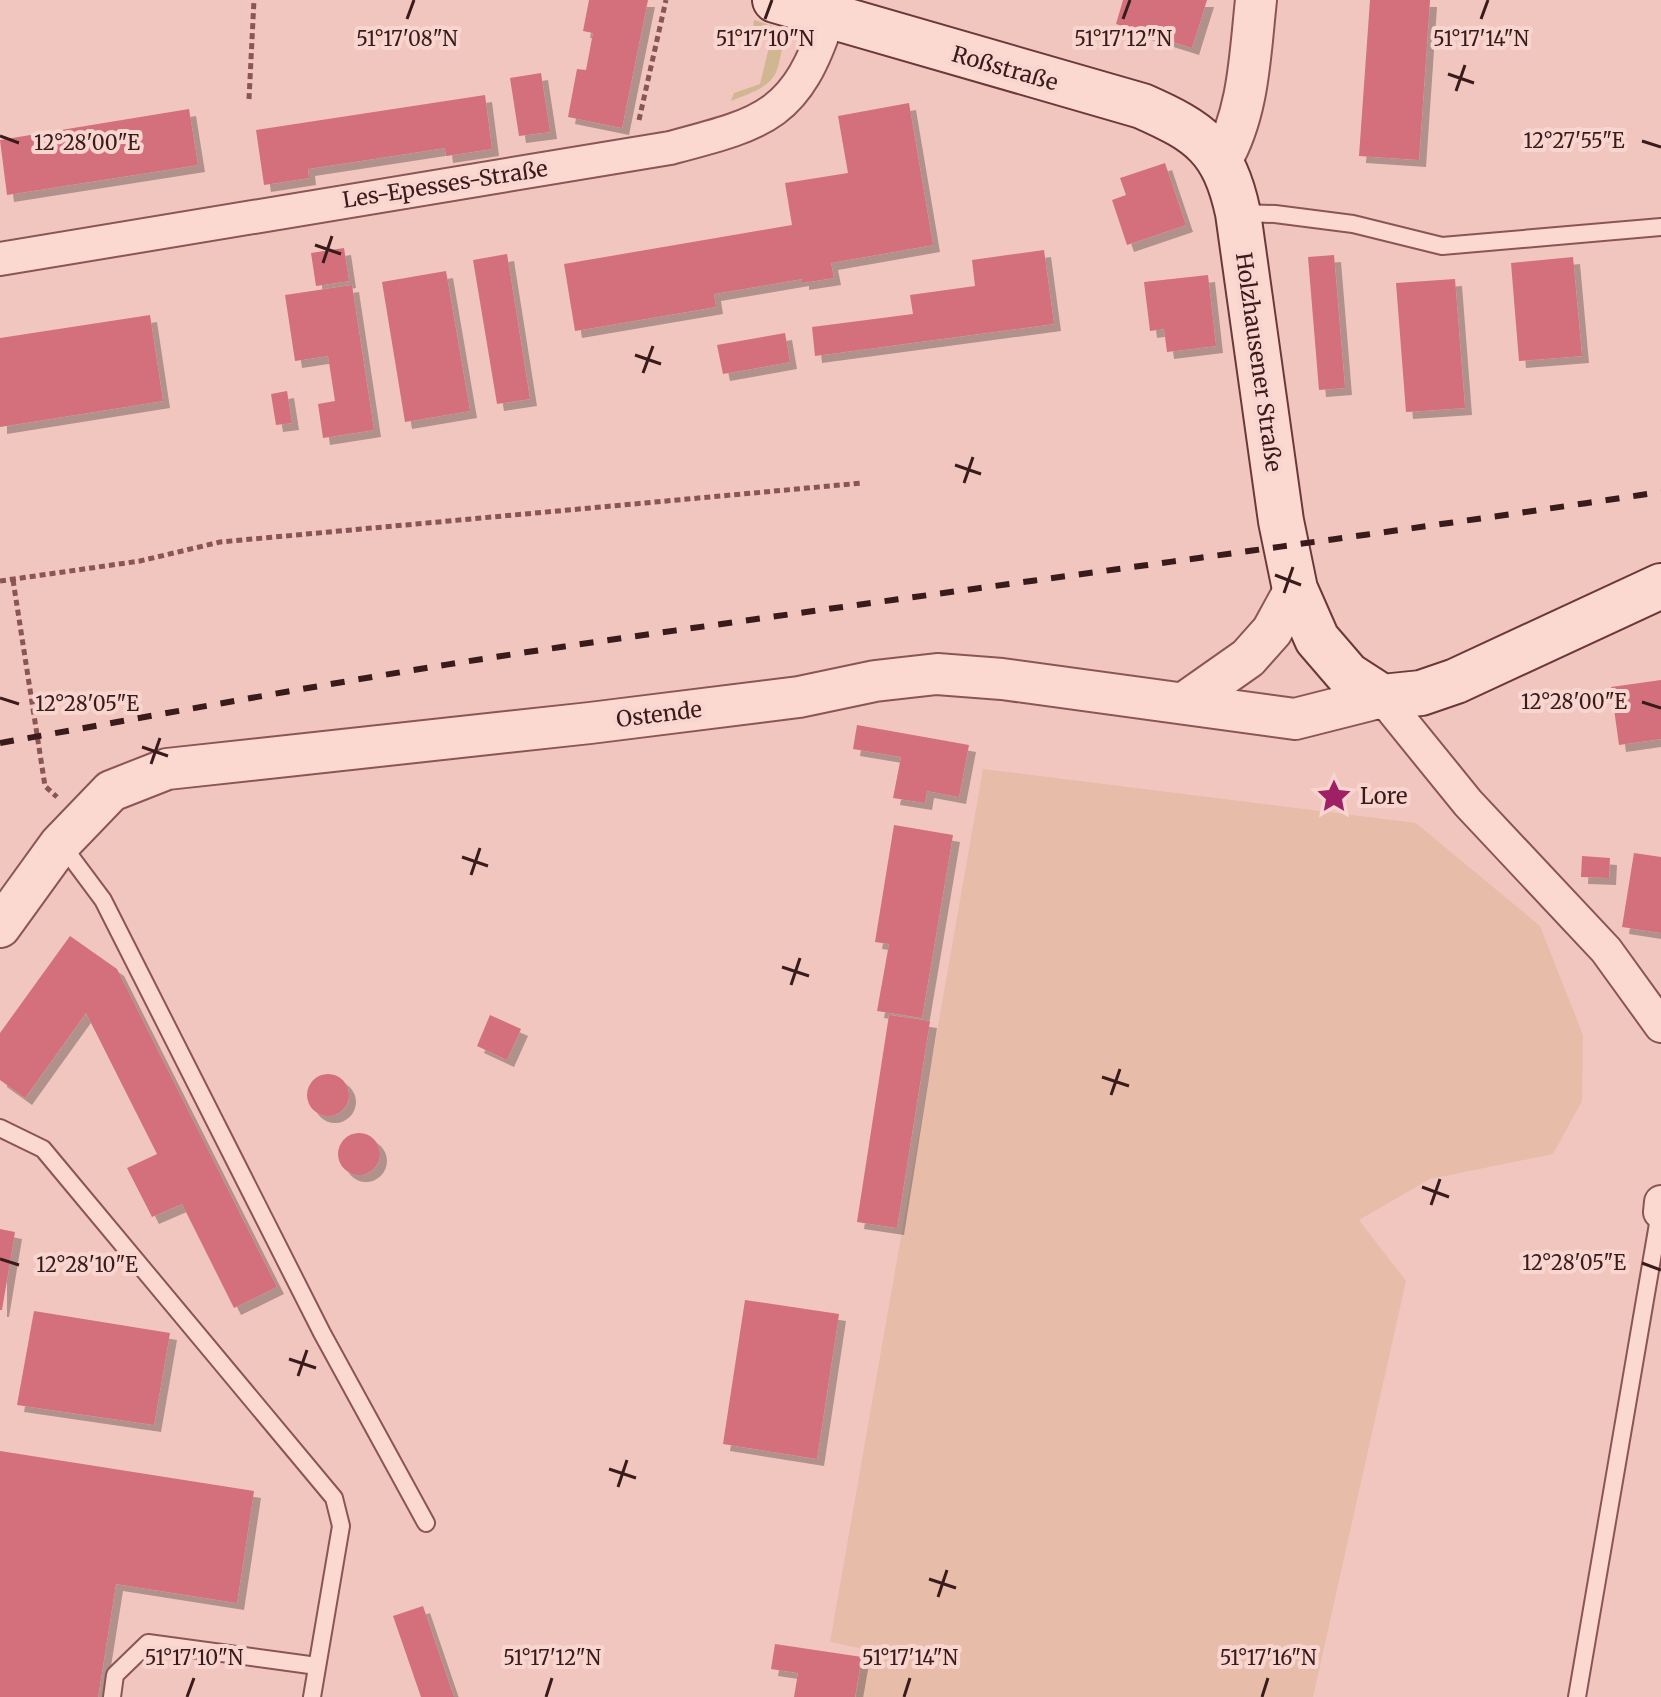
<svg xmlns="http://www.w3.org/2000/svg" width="1661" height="1697" font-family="Merriweather,serif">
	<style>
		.farmland { fill: #e7bdaa }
		.green { fill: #d0b691 }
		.building { fill: #d3707c; filter: url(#shadow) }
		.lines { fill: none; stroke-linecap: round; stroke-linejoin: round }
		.service-casing { stroke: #8b5555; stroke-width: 20 }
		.minor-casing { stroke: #8b5555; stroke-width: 36 }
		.tertiary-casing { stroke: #8b5555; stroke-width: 44 }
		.secondary-casing { stroke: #6c383a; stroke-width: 48 }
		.path { stroke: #8b5555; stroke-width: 5; stroke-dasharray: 6 4; stroke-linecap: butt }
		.service { stroke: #fbd9d1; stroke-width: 16 }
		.minor { stroke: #fbd9d1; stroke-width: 32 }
		.tertiary { stroke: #fbd9d1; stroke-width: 40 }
		.secondary { stroke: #fbd9d1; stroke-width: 44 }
		.rail { stroke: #391b1c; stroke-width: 6; stroke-dasharray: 14 14; stroke-linecap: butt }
		.ticks { fill: none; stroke: #391b1c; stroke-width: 3 }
		.labels { text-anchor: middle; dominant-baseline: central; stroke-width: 8; stroke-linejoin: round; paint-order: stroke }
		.street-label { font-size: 22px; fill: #391b1c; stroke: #f8d5ce }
		.poi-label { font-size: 22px; fill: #391b1c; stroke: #f8d5ce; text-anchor: start }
		.ticks-label { font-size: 20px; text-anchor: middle; fill: #391b1c; stroke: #f8d5ce; stroke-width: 8; stroke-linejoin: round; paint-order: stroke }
	</style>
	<defs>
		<filter id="shadow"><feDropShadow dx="7" dy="7" stdDeviation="0" flood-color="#0004"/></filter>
	</defs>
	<rect width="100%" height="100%" fill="#f1c6be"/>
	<path class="farmland" d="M983 769 1416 823 1540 926 1583 1035 1582 1101 1553 1154 1430 1179 1359 1220 1406 1281 1313 1697H856L863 1649 830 1642Z"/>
	<path class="green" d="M754 20C781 28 787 30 780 58 778 67 777 74 770 81 760 91 745 95 731 101L734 93 760 84 772 35 753 29Z"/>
	<g class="building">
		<path d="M589 0H648L622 128 568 117 577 69 586 70 593 33 583 31Z"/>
		<path d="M1123 0H1207L1192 48 1116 24Z"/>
		<path d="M1370 0H1430L1419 160 1359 156Z"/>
		<path d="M541 73 550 132 519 136 510 78Z"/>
		<path d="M485 95 492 149 446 156 445 148 308 169 309 178 264 185 256 130Z"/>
		<path d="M909 103 933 245 831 263 834 278 802 283V279L714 294 716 307 575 331 564 264 792 225 785 183 848 173 838 116Z"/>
		<path d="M189 109 198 165 7 195 0 140Z"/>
		<path d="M1165 163 1186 225 1127 245 1112 200 1126 195 1120 178Z"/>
		<path d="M344 248 349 281 316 286 311 253Z"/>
		<path d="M1044 250 1054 324 815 356 812 327 913 314 910 295 975 286 972 260Z"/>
		<path d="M507 254 530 399 497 404 473 260Z"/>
		<path d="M1334 255 1345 388 1319 390 1308 257Z"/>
		<path d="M1573 257 1582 356 1519 361 1511 263Z"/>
		<path d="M446 271 470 411 405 422 382 282Z"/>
		<path d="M1208 275 1216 346 1167 352 1164 329 1150 331 1144 282Z"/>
		<path d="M1455 279 1465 408 1406 412 1396 283Z"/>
		<path d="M352 285 374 430 323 438 318 404 335 401 328 356 295 361 285 295Z"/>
		<path d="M150 315 163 401 0 427V338Z"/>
		<path d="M785 333 790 362 723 374 717 345Z"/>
		<path d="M287 391 292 423 276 425 271 394Z"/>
		<path d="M1661 680V739L1619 745 1611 687Z"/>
		<path d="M857 725 969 745 959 797 927 791 925 803 893 798 901 757 853 749Z"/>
		<path d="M894 825 953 835 922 1018 877 1011 889 944 875 942Z"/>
		<path d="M1634 853 1661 857V933L1622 927Z"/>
		<path d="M1582 856 1610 858 1609 878 1581 877Z"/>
		<path d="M70 936 117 969 277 1287 234 1308 182 1204 152 1217 127 1168 157 1154 86 1013 25 1098 0 1080V1033Z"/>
		<path d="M490 1015 521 1029 507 1060 477 1046Z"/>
		<path d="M889 1015 930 1021 897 1228 857 1222Z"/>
		<circle cx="328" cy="1095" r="21"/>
		<circle cx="359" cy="1154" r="21"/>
		<path d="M0 1229 15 1232 2 1310H0Z"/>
		<path d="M745 1300 839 1314 817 1459 723 1444Z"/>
		<path d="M34 1311 170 1333 154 1425 17 1405Z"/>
		<path d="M0 1451 254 1491 237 1603 116 1584 98 1697H0Z"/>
		<path d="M423 1606 454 1697H421L393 1616Z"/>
		<path d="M775 1644 862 1657 855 1697H794L798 1673 771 1669Z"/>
	</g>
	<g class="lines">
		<g class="service-casing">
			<g id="service">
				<path d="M1240 213 1275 214 1353 224 1442 246 1661 227"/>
				<path d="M62 845 103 900 322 1333 426 1523"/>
				<path d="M0 1128 43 1149 334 1498 341 1526 312 1697"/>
				<path d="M112 1697 115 1675 148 1643 317 1666"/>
				<path d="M1577 1697 1660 1212"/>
			</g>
		</g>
		<g class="minor-casing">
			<g id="minor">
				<path d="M0 259 670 148C765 123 797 116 829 16"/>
				<path d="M1382 697 1468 803 1606 950 1661 1026"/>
				<path d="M1660 1212 1661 1202"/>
			</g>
		</g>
		<g class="tertiary-casing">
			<g id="tertiary">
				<path d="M1221 161C1249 113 1250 54 1256 0"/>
				<path d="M1184 703 1248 658 1272 631 1295 589"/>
				<path d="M0 927 60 844 111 791 167 769 590 723 799 697 875 681 937 674 1002 679 1295 719 1382 697"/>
			</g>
		</g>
		<g class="secondary-casing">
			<path id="secondary" d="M775 0 1142 106C1201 132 1224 148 1238 213L1281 521 1295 589 1317 639 1348 675 1382 697 1421 693 1456 681 1661 586"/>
		</g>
		<g class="path">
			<path d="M249 99 254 0"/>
			<path d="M639 120 666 0"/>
			<path d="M13 580 45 786 57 797"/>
			<path d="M0 581 140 561 220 542 862 483"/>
		</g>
		<use href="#service" class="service"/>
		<use href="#minor" class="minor"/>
		<use href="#tertiary" class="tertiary"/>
		<use href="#secondary" class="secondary"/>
		<path class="rail" d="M0 743C180 711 360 677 541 650 914 595 1288 548 1661 492"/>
	</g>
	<path class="ticks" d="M407 19 414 0M765 19 772 0M1123 19 1130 0M1481 19 1488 0M1448 74 1474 83M1456 91 1465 65M0 136 19 143M1642 141 1661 147M315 245 341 254M323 263 332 236M635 355 661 364M643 373 653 346M955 465 981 474M964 483 973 457M1275 575 1301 585M1284 593 1293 567M0 698 19 704M1642 702 1661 708M142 747 168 756M151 764 160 738M462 857 488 866M471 875 480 848M782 967 809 976M791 985 800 958M1102 1077 1129 1086M1111 1095 1120 1069M1422 1187 1449 1197M1431 1205 1440 1179M0 1259 19 1265M1642 1263 1661 1270M289 1359 316 1368M298 1376 307 1350M609 1469 636 1478M618 1487 627 1460M929 1579 956 1588M938 1597 947 1570M187 1697 194 1678M546 1697 552 1678M904 1697 910 1678M1262 1697 1268 1678"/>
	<defs>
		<g id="sight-bare" transform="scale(2.76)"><path d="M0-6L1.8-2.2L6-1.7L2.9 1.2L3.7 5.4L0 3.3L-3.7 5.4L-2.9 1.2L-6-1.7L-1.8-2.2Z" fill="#9f2064" stroke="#f8d5ce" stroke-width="2.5" paint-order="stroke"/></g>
	</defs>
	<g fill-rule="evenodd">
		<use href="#sight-bare" x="1334" y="796"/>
	</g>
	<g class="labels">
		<g class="street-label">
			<text transform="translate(1005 68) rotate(16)">Roßstraße</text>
			<text transform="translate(445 184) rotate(-9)">Les-Epesses-Straße</text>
			<text transform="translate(1259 362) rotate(82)">Holzhausener Straße</text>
			<text transform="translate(659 714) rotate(-7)">Ostende</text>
		</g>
		<g class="poi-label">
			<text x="1360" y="796">Lore</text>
		</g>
	</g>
	<g class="ticks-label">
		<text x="407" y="46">51°17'08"N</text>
		<text x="765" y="46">51°17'10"N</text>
		<text x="1123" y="46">51°17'12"N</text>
		<text x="1481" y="46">51°17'14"N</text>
		<text x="1574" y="148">12°27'55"E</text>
		<text x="87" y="150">12°28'00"E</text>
		<text x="1574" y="709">12°28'00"E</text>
		<text x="87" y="711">12°28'05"E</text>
		<text x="1574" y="1270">12°28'05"E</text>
		<text x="87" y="1272">12°28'10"E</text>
		<text x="194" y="1665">51°17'10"N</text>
		<text x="552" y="1665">51°17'12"N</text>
		<text x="910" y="1665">51°17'14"N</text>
		<text x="1268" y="1665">51°17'16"N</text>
	</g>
</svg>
